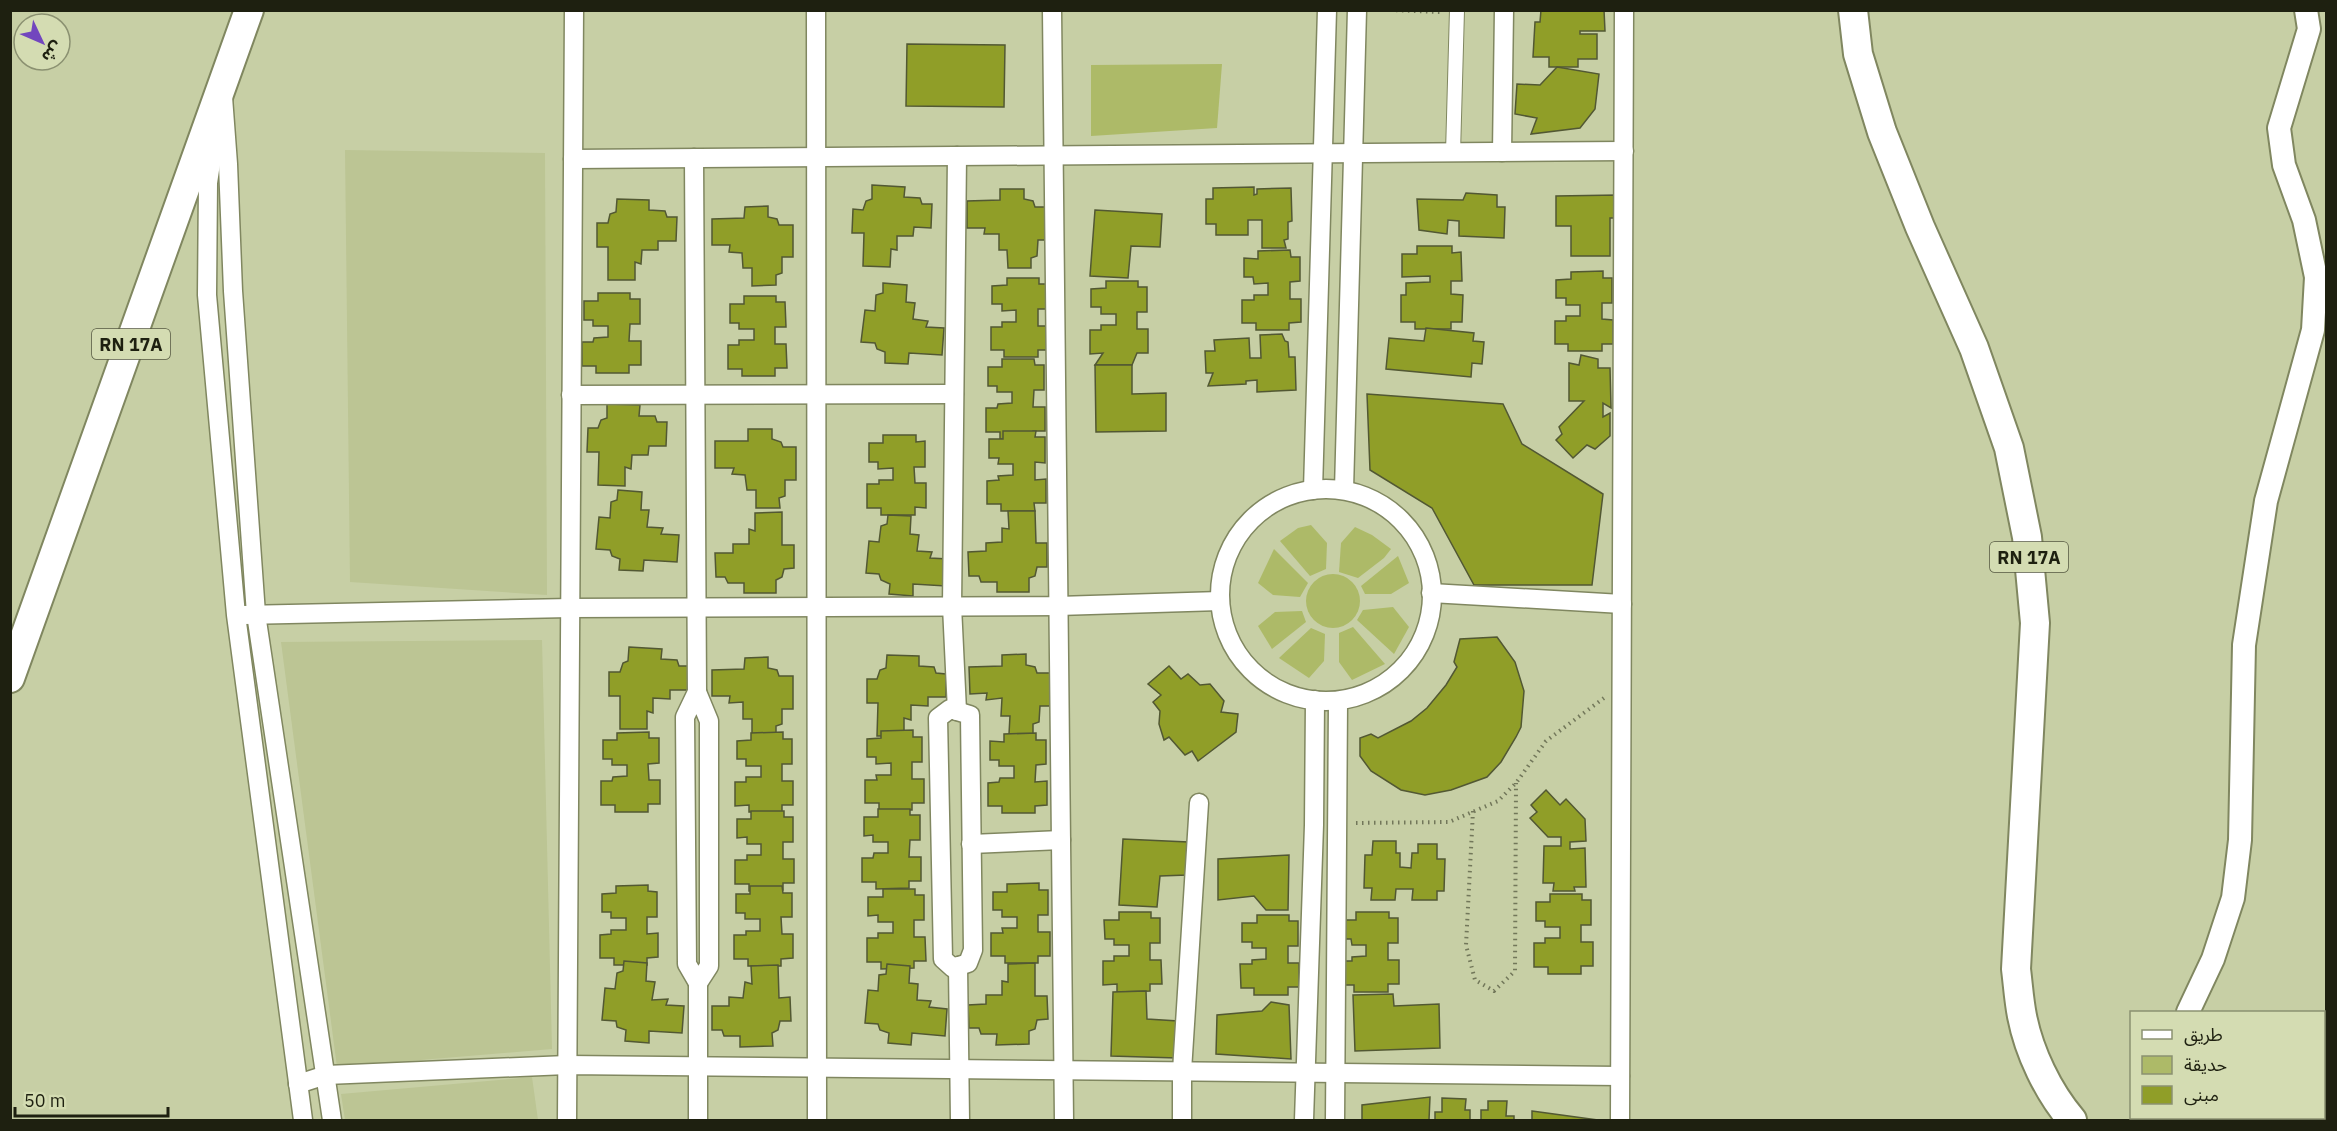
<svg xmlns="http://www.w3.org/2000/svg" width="2337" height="1131" font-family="'IBM Plex Sans','Noto Sans Arabic',sans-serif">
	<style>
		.built { fill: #bcc594 }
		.green { fill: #adba68 }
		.building { fill: #909e28; stroke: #525833; stroke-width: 1.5 }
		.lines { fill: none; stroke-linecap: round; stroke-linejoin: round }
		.pedestrian-casing { stroke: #808760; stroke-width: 16 }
		.minor-casing { stroke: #808760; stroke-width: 21 }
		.tertiary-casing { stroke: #808760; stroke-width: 26 }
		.primary-casing { stroke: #808760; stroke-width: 32 }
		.path { stroke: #72775a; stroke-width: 4; stroke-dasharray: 1.5 4.5; stroke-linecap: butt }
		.pedestrian { stroke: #fff; stroke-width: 14 }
		.minor { stroke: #fff; stroke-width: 18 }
		.tertiary { stroke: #fff; stroke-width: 22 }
		.primary { stroke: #fff; stroke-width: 28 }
		.labels { text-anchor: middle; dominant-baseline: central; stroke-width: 4.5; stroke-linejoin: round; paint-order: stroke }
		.shield { fill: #d4dcb2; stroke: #555841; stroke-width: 1.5 }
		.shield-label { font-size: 18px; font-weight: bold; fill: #1e2010 }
	</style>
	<rect width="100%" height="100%" fill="#c7cfa5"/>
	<g class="built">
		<path d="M345 150 545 153 547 595 350 582Z"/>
		<path d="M542 640 552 1049 337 1067 281 642Z"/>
		<path d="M532 1077 538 1120H345L341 1094Z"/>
	</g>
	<g class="green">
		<path d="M1222 64 1217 128 1091 136V65Z"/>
		<path d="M1311 525 1327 543 1326 569 1310 576 1280 541 1298 528Z"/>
		<path d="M1355 527 1372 535 1391 549 1384 558 1358 578 1339 572 1341 543Z"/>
		<path d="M1274 549 1308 583 1300 597 1273 595 1258 583Z"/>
		<path d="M1398 556 1409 583 1391 594H1365L1361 586Z"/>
		<circle cx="1333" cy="601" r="27"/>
		<path d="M1393 607 1409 627 1394 654 1357 620 1363 610Z"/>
		<path d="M1302 611 1306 622 1272 649 1258 626 1275 612Z"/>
		<path d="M1353 627 1385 664 1352 680 1339 662V633Z"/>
		<path d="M1311 628 1325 634 1324 661 1309 678 1279 658Z"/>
	</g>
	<g class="building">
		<path d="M1541 10H1604L1605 31H1580V34H1597V59H1578V67H1549V57H1533L1535 22H1540Z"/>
		<path d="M907 44 1005 45 1004 107 906 106Z"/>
		<path d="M1557 67 1599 74 1595 109 1580 128 1531 134 1537 118 1515 114 1517 84 1540 85Z"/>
		<path d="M872 185 905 187 904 197 920 198 922 204H932L931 228 914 227 913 236H897V250L891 249 890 267 863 266 864 233H852L853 209 863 210 866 201 872 199Z"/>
		<path d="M1254 187V195L1257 194V189L1291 188 1292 221 1288 222V239L1284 240 1286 248H1262V220H1248V235H1216V224H1206V199H1213V188Z"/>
		<path d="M1000 189H1024V199L1033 201 1035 207H1049L1048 240H1038L1037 256 1031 258V268H1008L1007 250H999V234H984L985 228H967V201L1000 200Z"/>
		<path d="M1466 193 1497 195V207H1505L1504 238 1459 236V221L1448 220 1447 234 1419 230 1417 199 1463 200Z"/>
		<path d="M1618 195V218H1610V256H1571V226H1556V196Z"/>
		<path d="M617 199 649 200V210L665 211 667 217H677L676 241H658V250H642L641 264 635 262V280H608V247H597V223H608L610 214 616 212Z"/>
		<path d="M768 206V217L777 219 779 225H793V257H782V273L776 275V285L752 286V268H743L742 253 729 252 730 245H712V219L744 218 745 207Z"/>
		<path d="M1095 210 1162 214 1160 247 1131 246 1128 278 1090 276Z"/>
		<path d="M1417 246H1452V253L1461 252 1462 281H1451V294L1463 295 1462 322H1451V329H1415V322H1401V295H1406V283L1430 282V276L1402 277V254H1417Z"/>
		<path d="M1290 250 1291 257H1300V281L1290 282V299H1301V322L1289 323V330H1256V323H1242V300H1254V295H1268V283L1254 284 1253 277H1244V258L1258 259V251Z"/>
		<path d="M1603 271V278H1612V303H1602V319L1613 320V344H1602V351H1568V344H1555V321H1566V316H1580V305H1566V298H1556V280L1571 279V272Z"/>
		<path d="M1007 278H1039V284H1048V309H1038V326H1049V350H1038V357H1004V350H991V327H1002V322H1016V310L1002 311V304H992V286L1007 285Z"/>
		<path d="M1106 281H1138V287H1147V312H1137V329H1148V353H1137L1132 365H1095L1103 353 1090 354V330H1101V325H1116V314H1101V307H1091V289L1106 288Z"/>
		<path d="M883 283 907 285 906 302 915 303 913 319 928 321 926 327 944 328 942 355 909 353 908 364 885 363V352L877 349 875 343 861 342 865 310 875 311 876 295 883 293Z"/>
		<path d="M598 293H630V299H640V324H630L629 341H641V365H629V373H596V366H582V342H593L594 338 608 337V326H593V320H584V301H598Z"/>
		<path d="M744 296H776V302H785L786 327H775V344H786L787 368H775V376H742V369H728V345H739V340H754V329H739V323H730V304H744Z"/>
		<path d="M1426 328 1474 333 1473 341 1484 342 1482 364 1472 363 1471 377 1386 369 1389 338 1424 341Z"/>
		<path d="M1282 334 1285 341 1288 342 1289 357H1295L1296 390 1257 392V380L1246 381V384L1208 386 1213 373H1206L1205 351H1215L1214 340 1249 338 1250 358H1261L1260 335Z"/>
		<path d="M1581 355 1598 359V368H1610L1611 408 1603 403V417L1610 413V436L1595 449 1587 445 1573 458 1556 440 1562 434 1559 427 1584 401H1569V363L1579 365Z"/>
		<path d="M1002 359H1034L1035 365H1044V390H1034L1033 407H1045V431H1033V439H1000V432H986V408H997L998 404 1012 403V392H997V386H988V367H1002Z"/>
		<path d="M1095 365H1132V394L1166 393V431L1096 432Z"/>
		<path d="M1367 394 1503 404 1522 444 1603 494 1592 585H1474L1432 508 1370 470Z"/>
		<path d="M607 404 640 405 639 416H655L657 422H667L666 446H649L648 455H632L631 469 625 467V486L598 485 599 452H587L588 428H598L601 420 607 418Z"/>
		<path d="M748 429H772V439L781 442 783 447H796V480H785V496L779 498 780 508H756V490H747L745 475 732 474 734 468H715V441H748Z"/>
		<path d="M1003 431H1036L1035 437H1045V463L1035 462V480L1046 479V503H1034L1035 511H1001V504H987V481L999 480 998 476 1013 475V464H998L999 458H989V439H1003Z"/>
		<path d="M883 435H916V442L925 441V467H914L915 483H926V508L915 507V515H881V508H867V484H879V480H893V468L878 469V462H869V443H883Z"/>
		<path d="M618 490 642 492 641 510H649L647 527 663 528 661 534 679 535 677 562 644 560 643 571 619 570 620 559 612 556 610 550 596 549 599 517 610 518 611 502 617 500Z"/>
		<path d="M1008 511H1035L1036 543H1047V567H1037L1035 576 1029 578V592H997V582H981L979 576H969L968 552 986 551V543L1002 542V528L1009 529Z"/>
		<path d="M782 512V545H794V568L784 569 782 577 776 580V593H744V583H728L725 577H716L715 553H733V544H749V529L755 531V513Z"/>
		<path d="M888 515 911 516 910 534 919 535 917 551 932 552 930 558 948 559 946 586 913 584V596L889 594 890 584 881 580 879 574 866 573 869 541 879 542 881 526 887 524Z"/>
		<path d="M1497 637 1515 662 1524 691 1521 727 1516 737 1501 762 1487 777 1451 790 1425 795 1401 790 1371 771 1360 756V738L1371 734 1378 738 1411 721 1427 708 1446 685 1457 667 1454 662 1460 639Z"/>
		<path d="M629 647 662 649 661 659 677 660 679 666H689L688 690H670V699L653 698V713L647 711V729H620V696H609V672H620L623 663 628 661Z"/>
		<path d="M1026 654V665L1035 667 1037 673H1051L1050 706H1040L1039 722 1033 724V734H1009L1010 716H1001L1002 698 986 700 987 693 970 694 969 667 1002 666V655Z"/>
		<path d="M887 655 919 656V666L934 667 936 673 946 674V697H928V706L911 705V720L904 718V736H877L878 703H867V679H877L880 670 886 668Z"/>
		<path d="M768 657V668L777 670 779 676H793V709H782V724L776 726V737H752V719H743V702L729 703 730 696H712V670L744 669 745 658Z"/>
		<path d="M1169 666 1181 679 1188 674 1200 685 1210 684 1224 701 1221 712 1238 714 1236 732 1198 761 1192 751 1185 755 1169 737 1164 740 1159 724 1160 711 1153 702 1161 695 1148 684Z"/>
		<path d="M913 730V737H922V762H912V779H924V803H912V810H879V803H865V780H877L876 775H891V763L876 764V757H867V739L881 738V731Z"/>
		<path d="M649 732V738H659V763L648 764 649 780H660V804H648V812H615V805H601V781H612L613 777 627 776V765H612V759H603V740H617V733Z"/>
		<path d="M783 732V739H792V764H782V781H793V805H782V812H749V805L735 806V782H746V777H761V766H746V759H737V741L751 740V733Z"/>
		<path d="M1036 733V740H1046V764L1036 765 1035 782 1047 781V805L1035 806V813H1002V806H988V783L999 782 1000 778H1014V766H999V760H990V741L1004 742V734Z"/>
		<path d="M1546 790 1560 805 1566 799 1585 819 1586 841 1570 842V849L1585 848 1586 887H1574L1575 891H1553L1554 883H1543L1544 846H1561V837H1548L1530 818 1537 812 1531 805Z"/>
		<path d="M878 809H910V815H920V840H910L909 857H921V881H909V888L876 889V882H862V858H873L874 853H888V842H873V835L864 836V817H878Z"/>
		<path d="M751 811H784V817H793V842H783V859H794V883H783V890L749 891V884H735V860H747V855H761V844H747V837L737 838V819H751Z"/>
		<path d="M1123 839 1188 842 1187 875 1160 876 1157 907 1119 905Z"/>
		<path d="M1373 841H1396V853H1400V867L1411 868 1412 853H1418V844H1437V859H1445L1444 891H1437V900H1412L1413 889H1396L1395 900H1371L1372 888H1364L1365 855H1372Z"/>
		<path d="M1289 855 1288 910H1266L1254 896 1218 900V859Z"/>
		<path d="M1039 883V890H1048V915H1038V932H1050V956H1038V963H1005V956H991V933H1003L1002 928H1017V917H1002V910H993V892H1007V884Z"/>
		<path d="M648 885V891L657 892V917H647V934L658 933V957L647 958V965H614V958H600V935L611 934V930H626V918H611V912H602V894L616 893V886Z"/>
		<path d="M750 886H782L783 893H792V917H781L782 934H793V958L781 959V966H748V959H734V935H746V931H760V919H745V913H736V894H750Z"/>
		<path d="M883 889H915V895H924V920H914V937H925L926 961H914V968L881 969V962H867V938H878V933H893V922H878V915L868 916V897H883Z"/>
		<path d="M1550 894H1582V900H1591V925H1581V942H1593V966H1581V974H1548V967H1534V943H1545V938H1560V927H1545V921H1536V902H1550Z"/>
		<path d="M1119 912H1151V918H1160V943H1150V960H1161L1162 984H1150V991L1117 992V984L1103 985V961H1114V956H1129V945H1114V939H1105L1104 920H1119Z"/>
		<path d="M1356 912H1389V918H1398V943H1388V960H1399V984H1388V992H1354V985H1340V961H1352V957L1366 956V945H1352L1351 939H1342V920H1356Z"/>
		<path d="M1257 915H1289V921H1298V946H1288V963H1299V987H1288V995H1254V988H1241L1240 964H1252V960L1266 959V948H1252V942H1242V923H1257Z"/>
		<path d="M624 961 647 963 646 981 655 982 652 1000 668 999 666 1005 684 1006 682 1033 649 1031V1043L625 1041 626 1030 617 1027 616 1021 602 1020 605 988 615 989 617 973 623 971Z"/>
		<path d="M1035 963V996H1047L1048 1019 1037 1020 1035 1029 1029 1031V1044L996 1045 997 1034H981L979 1028H969L968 1005 986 1004V995H1002V981L1008 982V964Z"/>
		<path d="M887 964 910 966 909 983 918 984 917 1000 931 1001 929 1007 947 1009 945 1036 912 1033 911 1045 888 1043 889 1033 880 1030 878 1024 865 1023 868 990 878 991 879 975 886 974Z"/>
		<path d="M778 965 779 998 790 997 791 1021H780L778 1030 772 1033 773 1046 740 1047V1036H724L722 1030H712V1006H729V997L743 998 745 982 752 984 751 966Z"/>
		<path d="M1146 991 1147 1019 1178 1021 1177 1058 1111 1056 1113 992Z"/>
		<path d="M1393 994 1394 1006 1439 1004 1440 1048 1355 1051 1353 995Z"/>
		<path d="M1271 1002 1289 1005 1291 1059 1216 1054 1217 1015 1262 1011Z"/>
		<path d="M1430 1097 1429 1120H1362V1105Z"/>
		<path d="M1442 1098 1466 1099 1465 1110H1470V1120H1435V1112H1442Z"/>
		<path d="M1488 1101H1507L1506 1116H1514V1120H1481V1110H1488Z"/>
		<path d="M1532 1111 1598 1120H1532Z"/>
	</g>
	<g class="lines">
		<g class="pedestrian-casing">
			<path id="pedestrian" d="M1453 153 1457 10"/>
		</g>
		<g class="minor-casing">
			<g id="minor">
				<path d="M816 10 817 1120"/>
				<path d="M1052 10 1064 1120"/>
				<path d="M223 97 228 164 233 291 256 614 332 1120"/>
				<path d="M216 130 208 183 207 295 236 615 303 1120"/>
				<path d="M1502 152 1504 10"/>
				<path d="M694 158 697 692"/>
				<path d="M573 159 1624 151"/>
				<path d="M571 395 954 394"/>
				<circle cx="1326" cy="595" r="106"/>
				<path d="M1313 490 1327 10"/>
				<path d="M1344 490 1357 10"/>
				<path d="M1431 593 1622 604"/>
				<path d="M244 615 570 608 1058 606 1220 601"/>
				<path d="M697 692 709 721V966L698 983 687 964 685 717Z"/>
				<path d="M950 709 970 715 973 950 968 963 953 968 943 959 938 718Z"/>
				<path d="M957 711 952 606 957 156"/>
				<path d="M971 844 1061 840"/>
				<path d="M958 966 960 1120"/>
				<path d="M298 1084 326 1075 567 1065 1620 1076"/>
				<path d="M567 1120 574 10"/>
				<path d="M698 1120V983"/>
				<path d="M1182 1120V1071L1199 803"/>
				<path d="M1304 1120 1314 825 1315 700"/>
				<path d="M1335 1120 1338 703"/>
				<path d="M1620 1120 1624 10"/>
			</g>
		</g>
		<g class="tertiary-casing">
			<g id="tertiary">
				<path d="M2188 1012 2213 959 2233 898 2240 840 2244 645 2266 501 2313 330 2316 277 2304 220 2284 165 2279 128 2309 29 2306 10"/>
				<path d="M2258 1118 2261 1120"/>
			</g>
		</g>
		<g class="primary-casing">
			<g id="primary">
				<path d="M1853 10 1858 54 1882 132 1920 227 1974 348 2009 448 2027 537 2035 623 2016 969C2018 985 2019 1001 2022 1016 2029 1052 2048 1092 2072 1120"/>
				<path d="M10 678 249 10"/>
			</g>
		</g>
		<g class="path">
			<path d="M1390 10 1441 12"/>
			<path d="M1473 811 1466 945 1475 980 1494 991 1515 971 1516 783"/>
			<path d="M1356 823 1449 822 1498 801 1516 783 1546 741 1604 698"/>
		</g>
		<use href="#pedestrian" class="pedestrian"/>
		<use href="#minor" class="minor"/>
		<use href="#tertiary" class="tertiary"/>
		<use href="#primary" class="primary"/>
	</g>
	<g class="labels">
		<g class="shield">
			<rect x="92" y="329" width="78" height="30" rx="4.5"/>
			<rect x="1990" y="542" width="78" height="30" rx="4.5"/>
		</g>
		<g class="shield-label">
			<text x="131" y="344">RN 17A</text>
			<text x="2029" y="557">RN 17A</text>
		</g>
	</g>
	<rect width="2337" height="1131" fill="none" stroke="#1e2010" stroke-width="24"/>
	<rect x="2130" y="1011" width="195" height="108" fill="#d4dcb2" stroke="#8b9171" stroke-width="1.5"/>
	<rect x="2142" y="1030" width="30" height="9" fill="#ffffff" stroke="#8b9171" stroke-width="1.5"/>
	<text x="2184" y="1041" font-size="18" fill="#1e2010">طريق</text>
	<rect x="2142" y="1056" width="30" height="18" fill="#adba68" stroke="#8b9171" stroke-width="1.5"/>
	<text x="2184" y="1071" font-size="18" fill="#1e2010">حديقة</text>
	<rect x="2142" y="1086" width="30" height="18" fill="#909e28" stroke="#8b9171" stroke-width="1.5"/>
	<text x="2184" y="1101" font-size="18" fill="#1e2010">مبنى</text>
	<g transform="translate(42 42) rotate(134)"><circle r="28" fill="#d4dcb2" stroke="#8b9171" stroke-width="1.5"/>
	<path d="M0-4.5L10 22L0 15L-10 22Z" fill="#7246be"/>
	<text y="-9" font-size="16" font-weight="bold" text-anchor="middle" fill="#1e2010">ش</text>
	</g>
	<path d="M15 1107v9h153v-9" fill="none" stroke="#1e2010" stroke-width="3"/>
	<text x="24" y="1107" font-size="18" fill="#1e2010" stroke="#d4dcb2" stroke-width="4.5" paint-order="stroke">50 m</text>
</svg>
